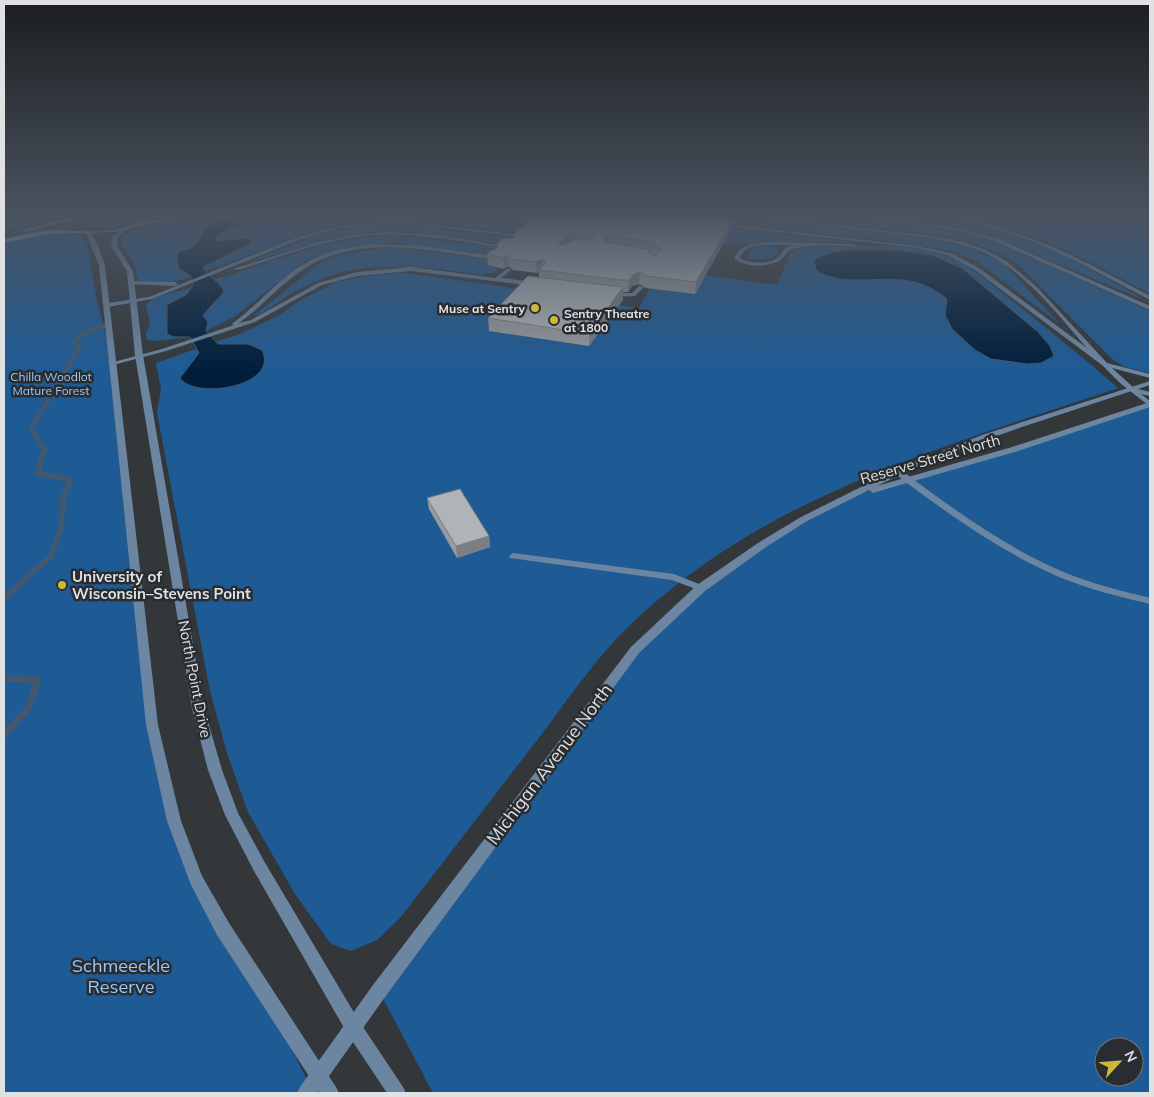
<svg xmlns="http://www.w3.org/2000/svg" width="1154" height="1097" font-family="Mulish,sans-serif">
	<style>
		.green { fill: #1e5b95; fill-rule: evenodd }
		.water { fill: #001e3c; stroke: #43586e }
		.lines { fill: none; stroke-linecap: round; stroke-linejoin: round }
		.stream-far2 { stroke: #43586e; stroke-width: 4.5 }
		.stream-far1 { stroke: #43586e; stroke-width: 5.5 }
		.stream { stroke: #43586e; stroke-width: 7 }
		.service { fill: #6c86a2; fill-rule: evenodd }
		.minor { fill: #6c86a2; fill-rule: evenodd }
		.tertiary { fill: #6c86a2; fill-rule: evenodd }
		.secondary { fill: #89b2df; fill-rule: evenodd }
		.wall { fill: #979b9f }
		.shaded-wall { fill: #7b7e82 }
		.building { fill: #b0b4b9; stroke: #7b7e82; fill-rule: evenodd }
		.poi-dot { fill: #ccb939; stroke: #292c30; stroke-width: 2 }
		.labels { text-anchor: middle; dominant-baseline: central; stroke-width: 5; stroke-linejoin: round; paint-order: stroke }
		.far-poi-label { font-size: 12px; font-weight: bold; fill: #dfe1e3; stroke: #292c30; text-anchor: end }
		.far-park-label { font-size: 12px; fill: #99c8fa; stroke: #292c30 }
		.street-label { font-size: 15px; fill: #dfe1e3; stroke: #292c30 }
		.poi-label { font-size: 15px; font-weight: bold; fill: #dfe1e3; stroke: #292c30; text-anchor: start }
		.near-street-label { font-size: 18px; fill: #dfe1e3; stroke: #292c30 }
		.near-park-label { font-size: 18px; fill: #99c8fa; stroke: #292c30 }
	</style>
	<rect width="100%" height="100%" fill="#33373a"/>
	<g class="green">
		<path d="M97 217H131L132 219C122 228 99 231 87 225L89 221Z"/>
		<path d="M182 217H229L206 225 182 271 191 277 170 283 138 281 134 262 121 245V239L132 230Z"/>
		<path d="M288 217H544L526 234C455 226 376 207 307 233 290 238 213 272 203 270L206 265 248 246 238 238 217 241 216 237 232 227Z"/>
		<path d="M775 217H833L929 227 967 234 1007 247 1150 311V373L1125 367 1112 359 1018 264 1000 253 973 243 929 234Z"/>
		<path d="M875 217H938L1009 233 1062 254 1149 302 991 236 941 225Z"/>
		<path d="M965 217H1150V294C1086 260 1038 232 965 217Z"/>
		<path d="M34 218 44 222 4 230V219Z"/>
		<path d="M738 218 930 238 967 247 1003 263 1060 324 978 262 953 251 905 243 735 224Z"/>
		<path d="M388 224 521 238 515 245 406 231H380L334 238 243 264 326 232Z"/>
		<path d="M732 228 853 242 723 244Z"/>
		<path d="M68 234 79 236 87 243 96 296 113 363 152 725 174 821 314 1093H4V244L36 236Z"/>
		<path d="M392 235 510 249 498 255 389 243 331 252 304 262 234 317 206 331 207 320 202 316 216 300 217 283 213 280C271 263 331 236 392 235Z"/>
		<path d="M773 246 779 250 774 257 764 260 747 258C750 245 761 246 773 246Z"/>
		<path d="M810 247C849 247 898 242 936 252 967 261 990 283 1015 303 1050 331 1085 359 1118 388 946 446 762 496 628 627 595 659 569 698 541 735 494 796 447 857 400 918L377 940 351 951 331 944 295 894 248 812 227 753 210 691 157 413 161 389 156 363 198 348 200 353 180 378 208 389 249 380 248 344 222 345 215 342 240 334 278 316 302 299 339 281 375 275 406 273 527 290 589 346 619 305 639 308 650 288 705 275 777 285 791 251ZM896 250 932 255 1038 331 1050 346 1054 356 975 350 952 329 947 299C902 261 855 294 818 271L817 265 852 251Z"/>
		<path d="M385 248 410 249 492 260 488 264 498 268 493 274 486 273 484 275C427 268 369 258 314 282 303 287 293 292 283 299 273 305 265 314 253 316L323 261 348 253Z"/>
		<path d="M191 288 187 294 167 305C165 318 167 327 174 337H190L157 341 147 340 146 333 150 323 146 305C156 294 178 292 191 288Z"/>
		<path d="M1150 404V1093H433L379 991 635 650 668 617 762 545 851 496 1015 449ZM1104 1047H1134V1077H1104Z"/>
	</g>
	<g class="water">
		<path d="M229 217H288L232 227 216 237 217 241 250 238 252 243 203 267C207 277 221 282 224 292L203 315 208 322 206 331 218 344H248L262 350C280 387 194 400 180 378L199 353 190 337H174L167 334V305L187 294 193 285 190 275 179 269C172 242 185 256 196 244 200 239 203 231 206 225Z"/>
		<path d="M896 250 932 255 962 268 1038 332 1050 346 1054 356 1041 363 1028 364 991 359 975 350 952 329 945 315 947 299C903 261 855 294 817 271L813 261C834 245 871 251 896 250Z"/>
	</g>
	<g class="lines">
		<path class="stream-far2" d="M43 447 31 429 79 348 74 342 82 334 109 324"/>
		<path class="stream-far1" d="M4 598 50 557 61 530 63 499 71 480 37 473 45 449 42 445"/>
		<path class="stream" d="M4 678 38 680 29 707 4 735"/>
		<g class="service">
			<path d="M749 217H765L932 236 964 242 986 250 1006 261 1036 286 1107 363 1150 374V378L1112 368 1134 388 1150 392V396L1141 394 1150 401V406L1148 405 1120 383 1102 365 975 270 947 255 918 248 734 227 732 226 734 225 918 246 951 253 979 268 1087 348C1059 316 1026 273 987 254 970 246 951 242 932 238Z"/>
			<path d="M850 217H866L950 227 996 238 1150 306V310L992 240 950 229Z"/>
			<path d="M949 217C964 217 979 221 994 226 1049 241 1100 269 1150 296V300L1076 261 1029 240 1004 231Z"/>
			<path d="M400 221 523 235 525 236 523 237 400 223 340 228 299 240 152 299 108 307 105 305 108 303 149 297 295 238 340 226Z"/>
			<path d="M387 232 439 235 509 247 507 248C462 242 416 232 371 235 325 239 281 257 238 270L233 269 319 242 353 235Z"/>
			<path d="M767 242 854 244 856 245 854 246C833 246 813 244 793 249 786 250 785 258 779 261 766 268 746 267 734 259 739 244 753 244 767 242ZM767 245H799L786 247C783 251 780 257 775 259 765 265 749 263 740 258 744 246 755 246 767 245Z"/>
			<path d="M374 244 423 246 495 256 498 258 495 260C434 251 363 233 307 267 282 282 263 306 239 323L251 320 318 283 357 272 411 267 495 278 508 268 511 270 510 271 501 278 534 282 537 284 534 286 411 271 357 276 322 285 255 322 166 351 113 365 110 363 162 349 234 325 232 324 233 323C258 305 278 279 304 264 326 251 349 247 374 244Z"/>
			<path d="M130 281 175 282 178 284 175 286 128 284 127 283Z"/>
			<path d="M639 286 644 287 635 296 611 297 608 295 611 293H632Z"/>
			<path d="M895 470H901C953 509 1006 548 1066 573 1093 584 1122 591 1150 598V604C1120 597 1088 589 1059 577 999 551 947 513 895 474L894 472Z"/>
			<path d="M513 553 674 574 704 586 706 588 701 591 672 580 510 558 509 556Z"/>
		</g>
		<path class="minor" d="M1150 381V385C1058 416 964 442 877 486L1012 447 1150 402V407L1018 451 876 492 873 493 869 490 807 521 766 547 705 591 639 653 385 997 317 1093H297L300 1087 373 985 631 647 697 585 758 543 801 517 895 470 982 435Z"/>
		<g class="tertiary">
			<path d="M125 227 128 229 127 230 117 238V246L133 271 143 355 204 708 222 770 238 813 264 861 359 1021 403 1087 406 1093H387L347 1033 254 871 225 815 208 770 192 708 135 355 127 271 111 246 112 237Z"/>
			<path d="M85 231H89L97 243 105 265 158 725 181 821 202 876 229 923 336 1087 339 1093H320L217 935 191 885 167 821 146 725 99 265Z"/>
		</g>
		<g class="secondary">
			<path d="M73 217H82L25 232 22 230Z"/>
			<path d="M142 217H147L141 223 168 217H178L115 232 50 234 4 243V239C19 236 35 231 50 230 79 229 119 239 142 217Z"/>
		</g>
	</g>
	<g class="wall">
		<path d="M681 217H738L735 223 733 224 732 228 695 294 646 288 639 284 632 286 628 292H623V300L589 346 489 331 488 318 539 277V272L537 273 513 270 508 266 504 269 488 265 487 253 497 249V244L514 238V234L680 219Z"/>
		<path d="M427 498 489 536 490 547 457 558 429 509Z"/>
	</g>
	<g class="shaded-wall">
		<path d="M731 217H738L735 223 733 224 732 228 695 294 696 282Z"/>
		<path d="M571 234V245L558 254V243Z"/>
		<path d="M608 236 607 247 603 239Z"/>
		<path d="M507 255 508 266 504 269 503 258Z"/>
		<path d="M542 259V270H539V272L537 273 536 262Z"/>
		<path d="M640 272 639 284 632 286 628 292 629 280 633 275Z"/>
		<path d="M623 287V300L589 346V334Z"/>
		<path d="M489 536 490 547 457 558 456 546Z"/>
	</g>
	<g class="building">
		<path d="M532 217H663L680 219 681 217 734 218 696 282 646 276 640 272 633 275 629 280H621L539 270 546 262 542 259 536 262 512 259 507 255 503 258 487 253 498 248 497 244 502 239 514 238V234L520 228 525 227V223ZM571 234 595 236 592 240H573L563 245 558 243ZM608 236 652 242 661 250 654 256 649 253V249L605 242 603 239Z"/>
		<path d="M528 276 623 287 589 334 488 318Z"/>
		<path d="M460 489 489 536 456 546 427 498Z"/>
	</g>
	<linearGradient id="sky" x2="0" y2="1"><stop stop-color="#1c1e20"/><stop offset="0.58" stop-color="#4a5360"/><stop offset="1" stop-color="#4a5360" stop-opacity="0"/></linearGradient>
	<rect width="1154" height="371" fill="url(#sky)"/>
	<g class="poi-dot">
		<circle cx="535" cy="308" r="5"/>
		<circle cx="554" cy="320" r="5"/>
		<circle cx="62" cy="585" r="5"/>
	</g>
	<g class="labels">
		<g class="far-poi-label">
			<text x="525" y="308">Muse at Sentry</text>
			<text x="564" y="313" text-anchor="start">Sentry Theatre<tspan x="564" dy="14">at 1800</tspan></text>
		</g>
		<g class="far-park-label">
			<text x="51" y="376">Chilla Woodlot<tspan x="51" dy="14">Mature Forest</tspan></text>
		</g>
		<g class="street-label">
			<text transform="translate(930 459) rotate(-16)">Reserve Street North</text>
			<text transform="translate(195 679) rotate(79)">North Point Drive</text>
		</g>
		<g class="poi-label">
			<text x="72" y="576">University of<tspan x="72" dy="17">Wisconsin–Stevens Point</tspan></text>
		</g>
		<g class="near-street-label">
			<text transform="translate(549 764) rotate(-53)">Michigan Avenue North</text>
		</g>
		<g class="near-park-label">
			<text x="121" y="965">Schmeeckle<tspan x="121" dy="21">Reserve</tspan></text>
		</g>
	</g>
	<rect width="1154" height="1097" fill="none" stroke="#dfe1e3" stroke-width="10"/>
	<g transform="translate(1119 1062) rotate(64)"><circle r="24" fill="#292c30" stroke="#727478"/>
	<path d="M0-4L9 19L0 12L-9 19Z" fill="#ccb939"/>
	<text y="-8" font-size="14" font-weight="bold" text-anchor="middle" fill="#dfe1e3">N</text>
	</g>
</svg>
